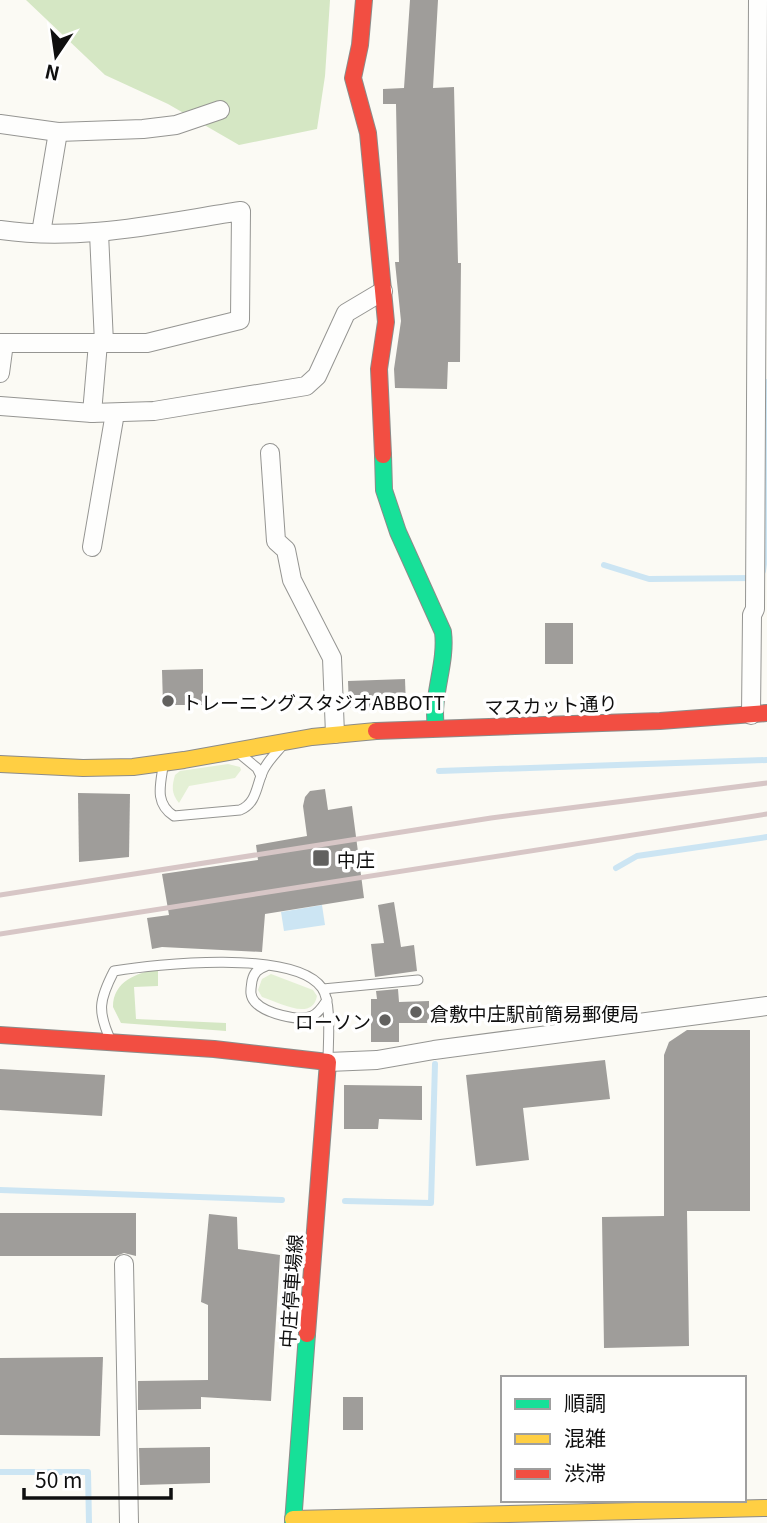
<svg xmlns="http://www.w3.org/2000/svg" width="767" height="1523" font-family="Georgia,'Noto Sans JP',serif">
	<style>
		.green { fill: #e4f0d5 }
		.forest { fill: #d5e7c4 }
		.water { fill: #cce5f3 }
		.lines { fill: none; stroke-linecap: round; stroke-linejoin: round }
		.stream { stroke: #cce5f3; stroke-width: 6 }
		.building { fill: #9f9d9a }
		.lane-casing { stroke: #959592; stroke-width: 11 }
		.street-casing { stroke: #959592; stroke-width: 20 }
		.fast-casing { stroke: #8c8b89; stroke-width: 18 }
		.slow-casing { stroke: #8c8b89; stroke-width: 18 }
		.jam-casing { stroke: #8c8b89; stroke-width: 18 }
		.lane { stroke: #fefefd; stroke-width: 9 }
		.street { stroke: #fefefd; stroke-width: 18 }
		.fast { stroke: #16e098; stroke-width: 16 }
		.slow { stroke: #ffcf43; stroke-width: 16 }
		.jam { stroke: #f24e42; stroke-width: 16 }
		.rail { stroke: #d7c6c6; stroke-width: 5 }
		.poi-dot { fill: #62615f; stroke: #fff; stroke-width: 2.5 }
		.labels { text-anchor: middle; dominant-baseline: central; stroke-width: 7; stroke-linejoin: round; paint-order: stroke }
		.poi-label { font-size: 19px; fill: #0f0f0f; stroke: #fff; text-anchor: start }
		.street-label { font-size: 19px; fill: #0f0f0f; stroke: #fff }
	</style>
	<rect width="100%" height="100%" fill="#fbfaf4"/>
	<g class="green">
		<path d="M228 764 240 767 241 770 235 778 189 786 179 803C171 793 172 786 175 775L180 771Z"/>
		<path d="M271 974 313 990 317 996C312 1022 279 1002 262 997L258 990 262 979Z"/>
	</g>
	<g class="forest">
		<path d="M26 0H330L325 76 317 129 239 145 168 104 105 75Z"/>
		<path d="M158 969V986L134 987 136 1019 226 1023V1031L121 1023 113 1007C113 981 137 973 158 969Z"/>
	</g>
	<path class="water" d="M322 905 325 925 284 931 281 912Z"/>
	<g class="lines">
		<g class="stream">
			<path d="M604 565 649 579 754 578"/>
			<path d="M763 571 766 550 767 382"/>
			<path d="M439 771 767 760"/>
			<path d="M616 868 637 856 767 837"/>
			<path d="M0 1190 282 1200"/>
			<path d="M345 1201 431 1203 435 1064"/>
			<path d="M0 1472H88L89 1523"/>
		</g>
	</g>
	<g class="building">
		<path d="M410 0H438L433 88 454 87 458 263H461L460 362H448L447 389 395 388 394 369 401 321 395 262H399L396 104H383V89L404 88Z"/>
		<rect x="545" y="623" width="28" height="41"/>
		<path d="M203 669V705H163L162 670Z"/>
		<path d="M405 679 406 707 349 708 348 681Z"/>
		<path d="M325 789 328 810 352 806 364 898 265 914 262 952 162 947 152 949 147 918 169 915 162 874 258 860 256 845 307 836 303 806 305 797 310 791Z"/>
		<path d="M78 793 130 794 129 857 79 862Z"/>
		<path d="M394 902 401 947 414 945 417 971 375 977 371 944 384 943 378 905Z"/>
		<path d="M398 989 399 1002 429 1001V1023H399V1042H371V999H377L376 991Z"/>
		<path d="M687 1030H750V1211H687L689 1346 604 1348 602 1217 664 1216V1055L669 1042Z"/>
		<path d="M605 1060 610 1099 523 1108 529 1160 476 1166 466 1075Z"/>
		<path d="M0 1069 105 1075 102 1116 0 1110Z"/>
		<path d="M344 1085 422 1086V1120L379 1119 378 1129H344Z"/>
		<path d="M0 1213H136V1256L124 1253 116 1256H0Z"/>
		<path d="M209 1214 237 1217 238 1249 280 1255 271 1401 201 1397V1409L138 1410V1381L208 1380V1305L201 1302Z"/>
		<path d="M103 1357 100 1436 0 1435V1358Z"/>
		<rect x="343" y="1397" width="20" height="33"/>
		<path d="M210 1447V1483L140 1485 139 1448Z"/>
	</g>
	<g class="lines">
		<g class="lane-casing">
			<g id="lane">
				<path d="M240 754 257 768 261 776"/>
				<path d="M163 767C160 786 155 804 174 816L240 810C257 803 256 786 263 771 267 762 275 754 281 747"/>
				<path d="M266 966C258 969 254 972 252 981 251 989 249 995 255 1002 265 1013 298 1022 312 1016 319 1013 323 1006 327 1000"/>
				<path d="M323 989 418 980"/>
				<path d="M111 1041C97 1011 99 1000 114 971 156 964 294 949 322 988 332 1002 328 1043 328 1061"/>
			</g>
		</g>
		<g class="street-casing">
			<g id="street">
				<path d="M0 124 58 132 143 129 176 125 220 110"/>
				<path d="M0 230C81 242 161 223 241 211L240 320 147 343H0"/>
				<path d="M41 233 58 132"/>
				<path d="M99 233 104 343"/>
				<path d="M0 373 4 343"/>
				<path d="M0 406 92 413 154 411 306 386 317 376 346 313 383 291"/>
				<path d="M92 413 98 343"/>
				<path d="M270 453 276 541 286 550 292 580 332 658 335 734"/>
				<path d="M92 547 115 413"/>
				<path d="M751 715 752 615 755 609 758 0"/>
				<path d="M328 1062 377 1060 434 1050 767 1006"/>
				<path d="M124 1264 129 1523"/>
			</g>
		</g>
		<g class="fast-casing">
			<g id="fast">
				<path d="M383 455 384 490 398 532 443 632C447 664 431 695 436 727"/>
				<path d="M293 1523 307 1334"/>
			</g>
		</g>
		<g class="slow-casing">
			<g id="slow">
				<path d="M0 764 83 768 133 767 184 760 312 737 376 731"/>
				<path d="M293 1519 767 1508"/>
			</g>
		</g>
		<g class="jam-casing">
			<g id="jam">
				<path d="M364 0 360 45 353 78 368 133 386 322 379 369 383 455"/>
				<path d="M376 731 660 721 767 713"/>
				<path d="M0 1035 214 1049 328 1062 307 1334"/>
			</g>
		</g>
		<use href="#lane" class="lane"/>
		<use href="#street" class="street"/>
		<use href="#fast" class="fast"/>
		<use href="#slow" class="slow"/>
		<use href="#jam" class="jam"/>
		<g class="rail">
			<path d="M0 895 491 818 767 783"/>
			<path d="M0 934 767 814"/>
		</g>
	</g>
	<g class="poi-dot">
		<circle cx="168" cy="701" r="7"/>
		<rect x="312" y="849" width="18" height="18" rx="3.5"/>
		<circle cx="416" cy="1012" r="7"/>
		<circle cx="385" cy="1020" r="7"/>
	</g>
	<g class="labels">
		<g class="poi-label">
			<text x="182" y="701">トレーニングスタジオABBOTT</text>
			<text x="337" y="858">中庄</text>
			<text x="430" y="1012">倉敷中庄駅前簡易郵便局</text>
			<text x="371" y="1020" text-anchor="end">ローソン</text>
		</g>
		<g class="street-label">
			<text transform="translate(551 704) rotate(-2)">マスカット通り</text>
			<text transform="translate(290 1291) rotate(-86)">中庄停車場線</text>
		</g>
	</g>
	<rect x="501" y="1376" width="245" height="126" fill="#ffffff" stroke="#9f9f9f" stroke-width="2"/>
	<rect x="515" y="1399" width="35" height="10" fill="#16e098" stroke="#9f9f9f" stroke-width="2"/>
	<text x="564" y="1411" font-size="21" fill="#0f0f0f">順調</text>
	<rect x="515" y="1434" width="35" height="10" fill="#ffcf43" stroke="#9f9f9f" stroke-width="2"/>
	<text x="564" y="1446" font-size="21" fill="#0f0f0f">混雑</text>
	<rect x="515" y="1469" width="35" height="10" fill="#f24e42" stroke="#9f9f9f" stroke-width="2"/>
	<text x="564" y="1481" font-size="21" fill="#0f0f0f">渋滞</text>
	<g transform="translate(56 56) rotate(193)" stroke="#ffffff" stroke-width="5" paint-order="stroke">
	<path d="M0-5L12 26L0 18L-12 26Z" fill="#0f0f0f"/>
	<text y="-10" font-size="19" font-weight="bold" text-anchor="middle" fill="#0f0f0f">N</text>
	</g>
	<path d="M24 1488v10h147v-10" fill="none" stroke="#0f0f0f" stroke-width="3.5"/>
	<text x="35" y="1488" font-size="21" fill="#0f0f0f" stroke="#ffffff" stroke-width="5" paint-order="stroke">50 m</text>
</svg>
